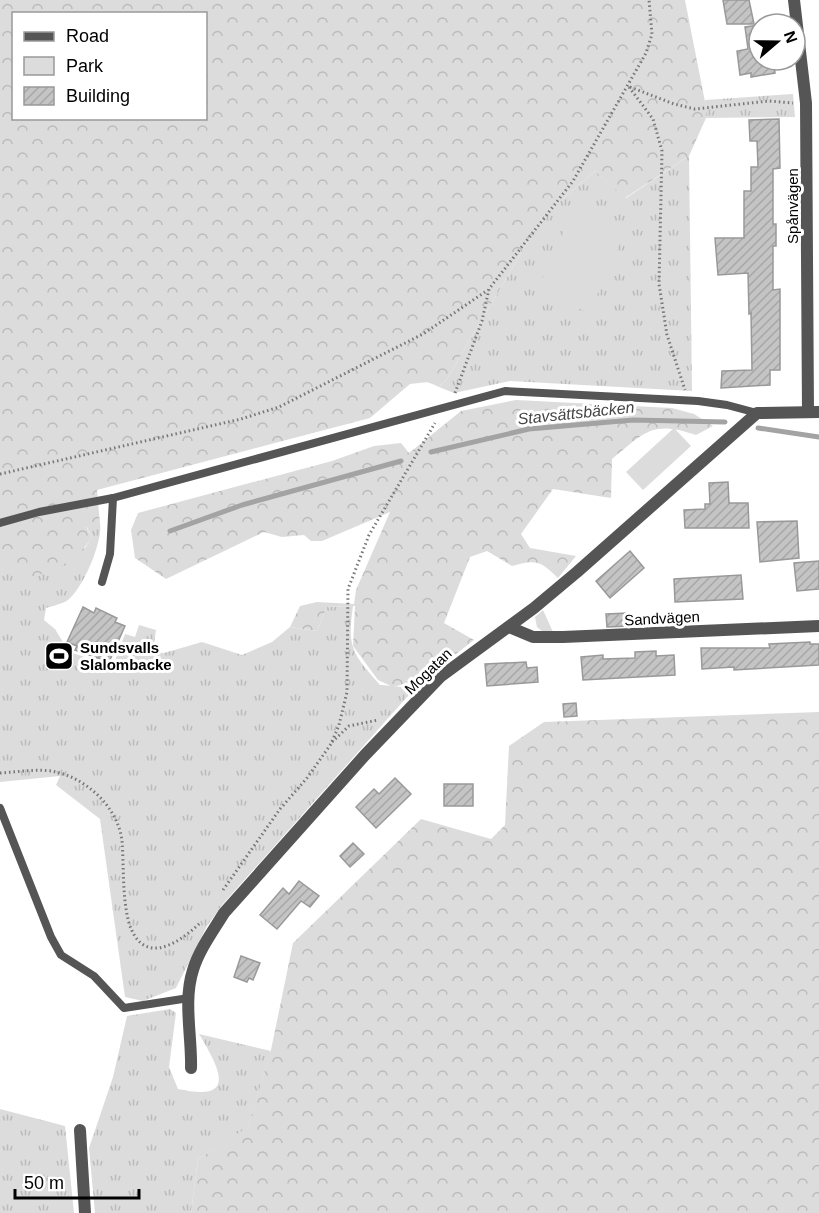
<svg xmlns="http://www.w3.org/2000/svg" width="819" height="1213" font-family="Helvetica,sans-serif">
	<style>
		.grass { fill: url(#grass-tufts) }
		.forest { fill: url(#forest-crowns); fill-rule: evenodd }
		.green { fill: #dcdcdc }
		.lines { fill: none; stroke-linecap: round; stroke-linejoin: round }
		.stream { stroke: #a3a3a3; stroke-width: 5 }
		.building { fill: url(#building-hatch); stroke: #999; stroke-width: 1.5 }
		.path { stroke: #777; stroke-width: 3; stroke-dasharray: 1.5 3; stroke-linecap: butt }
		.service { stroke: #555; stroke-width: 8 }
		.minor { stroke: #555; stroke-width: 12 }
		.labels { text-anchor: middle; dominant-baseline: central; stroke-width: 6; stroke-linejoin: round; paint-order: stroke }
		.street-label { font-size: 15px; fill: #000; stroke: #fff }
		.poi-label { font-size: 15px; font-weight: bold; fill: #000; stroke: #fff; text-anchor: start }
		.water-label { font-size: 16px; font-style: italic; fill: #444; stroke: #fff }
	</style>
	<defs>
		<pattern id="grass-tufts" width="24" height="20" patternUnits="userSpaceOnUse" patternTransform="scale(1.5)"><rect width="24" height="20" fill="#dcdcdc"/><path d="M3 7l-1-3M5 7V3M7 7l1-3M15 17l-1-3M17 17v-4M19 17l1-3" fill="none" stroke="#bbb"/></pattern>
		<pattern id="forest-crowns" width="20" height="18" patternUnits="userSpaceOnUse" patternTransform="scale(1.5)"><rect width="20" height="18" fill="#dcdcdc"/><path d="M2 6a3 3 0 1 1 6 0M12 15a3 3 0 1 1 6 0" fill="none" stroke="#bbb"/></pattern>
		<pattern id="building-hatch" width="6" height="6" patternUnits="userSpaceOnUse" patternTransform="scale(1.5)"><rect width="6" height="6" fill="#c4c4c4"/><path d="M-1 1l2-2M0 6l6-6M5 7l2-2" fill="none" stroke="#a7a7a7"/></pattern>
	</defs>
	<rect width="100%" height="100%" fill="#fff"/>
	<g class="grass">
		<path d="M793 94 795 117 706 118 705 100Z"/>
		<path d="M689 156 692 391 510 381 454 393 439 387 447 379 543 216 595 171 626 198Z"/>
		<path d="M100 523C103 542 83 588 68 600 62 604 52 606 46 608L44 620 55 629 69 652 113 666 125 634 135 637 139 625 156 630 153 651 164 653 202 642 242 655 272 642 290 627 317 631 327 607 353 606C347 648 352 653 380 685L415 688 222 905 207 926 176 988 143 1001 125 997 100 819 56 785 60 776 0 782V558L85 548 92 537 86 526Z"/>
		<path d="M543 610 553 632 542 631 537 627 535 617Z"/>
		<path d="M170 1009 176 1013 169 1067 178 1089C240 1103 218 1066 199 1034L271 1051 248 1128 198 1159 191 1213H95L89 1148 113 1077 127 1016Z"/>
		<path d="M0 1109 65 1126 74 1213H0Z"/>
	</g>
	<g class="forest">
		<path d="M0 0H685L706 107V118L689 156 625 198 595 171 543 216 447 379 439 387 428 382 410 384 370 418 97 490 100 524 86 527 92 537C76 563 54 570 27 579L0 558ZM14 14H206V118H14Z"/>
		<path d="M516 400 672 408 694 414 713 426 696 435C652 420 645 432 612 459L611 498 553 489 521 534 530 548 576 556 558 578C541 561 536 559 512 566L487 551 470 557 444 623 474 640 416 685 404 684 393 687 378 680 353 646 355 606 327 607 317 631 290 627 300 606 317 602 354 604 356 590 390 512 322 541H311L304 535 282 537 264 532 166 579 135 558 131 530 138 513 332 461 374 446 401 443 409 453 461 411Z"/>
		<path d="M819 712V1213H191L198 1159 248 1127 271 1050 293 943 421 819 491 839 505 825 509 746 544 722Z"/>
	</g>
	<g class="green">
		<path d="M575 207 626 230 589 313 537 290Z"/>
		<path d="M674 428 691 446 643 490 626 472Z"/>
	</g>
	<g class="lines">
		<g class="stream">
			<path d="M758 428 819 437"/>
			<path d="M431 452 529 429 633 420 725 422"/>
			<path d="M170 531 242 505 401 461"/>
		</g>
	</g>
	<g class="building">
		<path d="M723 0H749L754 24H727Z"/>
		<path d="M759 25V60H774L775 73 751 77V73L740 75 737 51 748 49 745 27Z"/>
		<path d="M779 119 780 168 773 169V224H776V246H773V290L780 289V370H770V385L721 388 722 371 752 370 751 313 749 314 748 273 718 275 715 238H744V191H751V167H758L757 141H750L749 120Z"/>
		<path d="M728 482 729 503H748L749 528H685L684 510 705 509V504H710L709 483Z"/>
		<path d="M797 521 799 558 760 562 757 522Z"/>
		<path d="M630 551 644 568 610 598 596 581Z"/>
		<path d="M819 561V589L797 591 794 563Z"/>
		<path d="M741 575 743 599 675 602 674 579Z"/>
		<path d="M83 607 94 613 96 608 117 618 115 622 125 626 109 662 75 650 77 646 67 642Z"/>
		<path d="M628 613 629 626 607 627 606 614Z"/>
		<path d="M810 642V644H819V665L734 670V667L702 669 701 648H770L769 644Z"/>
		<path d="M656 651V656L674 655 675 675 583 680 581 657 603 655V659L635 658V652Z"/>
		<path d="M526 662 527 668 537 667 538 682 487 686 485 664Z"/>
		<path d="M576 703 577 716 564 717 563 704Z"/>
		<path d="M395 778 411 794 376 828 356 807 374 789 379 794Z"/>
		<rect x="444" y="784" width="29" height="22"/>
		<path d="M353 843 364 854 350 867 340 856Z"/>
		<path d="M299 881 319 896 310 907 301 901 277 929 260 915 283 888 289 894Z"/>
		<path d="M241 956 260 963 253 980 249 978 247 982 234 977Z"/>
	</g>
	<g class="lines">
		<g class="path">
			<path d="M629 87 653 119 662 151 659 284 667 335 685 390"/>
			<path d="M630 87 674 104 695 109 769 101 793 103"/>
			<path d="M455 393 482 321 489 289 573 181 646 53 652 34 649 0"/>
			<path d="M0 474 241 419 279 407 423 334 488 290"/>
			<path d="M332 742 349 726 378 720"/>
			<path d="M0 773C17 772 34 769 51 771 84 776 118 806 122 841 124 867 122 897 129 923 143 967 178 944 200 923"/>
			<path d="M223 890 280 809 307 778 331 744 339 725 347 692 348 589 369 535 435 423"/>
		</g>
		<g class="service">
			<path d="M0 523 39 512 113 498 505 391 698 401 727 405 757 413"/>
			<path d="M102 582 110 554 113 498"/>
			<path d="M0 808 51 937 61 955 94 976 124 1008 189 998"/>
		</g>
		<g class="minor">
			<path d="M794 0 806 103 808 412"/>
			<path d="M509 627 533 637H563L819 626"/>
			<path d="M191 1068C192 1037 183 1001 193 970 199 950 213 931 224 913L365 755 440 677 534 608 577 572 757 413 819 412"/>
			<path d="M80 1130 85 1213"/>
		</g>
	</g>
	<defs>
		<g id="stadium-square" transform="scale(1.5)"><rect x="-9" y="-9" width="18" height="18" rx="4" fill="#000" stroke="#fff"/><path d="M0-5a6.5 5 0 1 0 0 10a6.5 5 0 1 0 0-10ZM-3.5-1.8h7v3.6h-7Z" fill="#fff"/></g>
	</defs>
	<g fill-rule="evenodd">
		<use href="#stadium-square" x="59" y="656"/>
	</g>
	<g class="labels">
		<g class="street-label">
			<text transform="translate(792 206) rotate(-90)">Spånvägen</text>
			<text transform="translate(662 618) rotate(-3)">Sandvägen</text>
			<text transform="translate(428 671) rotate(-44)">Mogatan</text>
		</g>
		<g class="poi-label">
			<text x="80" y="647">Sundsvalls<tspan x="80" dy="17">Slalombacke</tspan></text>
		</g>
		<g class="water-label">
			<text transform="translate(576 413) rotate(-6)">Stavsättsbäcken</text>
		</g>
	</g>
	<rect x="12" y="12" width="195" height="108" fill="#ffffff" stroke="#999999" stroke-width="1.5"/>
	<rect x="24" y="32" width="30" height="9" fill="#555555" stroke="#999999" stroke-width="1.5"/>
	<text x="66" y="42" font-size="18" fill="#000000">Road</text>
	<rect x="24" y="57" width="30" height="18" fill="#dcdcdc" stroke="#999999" stroke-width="1.5"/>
	<text x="66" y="72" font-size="18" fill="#000000">Park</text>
	<rect x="24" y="87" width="30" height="18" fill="url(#building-hatch)" stroke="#999999" stroke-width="1.5"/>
	<text x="66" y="102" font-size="18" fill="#000000">Building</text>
	<g transform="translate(777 42) rotate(70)"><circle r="28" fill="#ffffff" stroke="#999999" stroke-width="1.5"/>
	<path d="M0-4.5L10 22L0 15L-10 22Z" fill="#000000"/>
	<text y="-9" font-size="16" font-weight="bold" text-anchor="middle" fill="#000000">N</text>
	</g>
	<path d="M15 1189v9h124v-9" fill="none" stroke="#000000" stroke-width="3"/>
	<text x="24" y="1189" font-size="18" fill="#000000" stroke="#ffffff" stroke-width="4.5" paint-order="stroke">50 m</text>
</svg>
